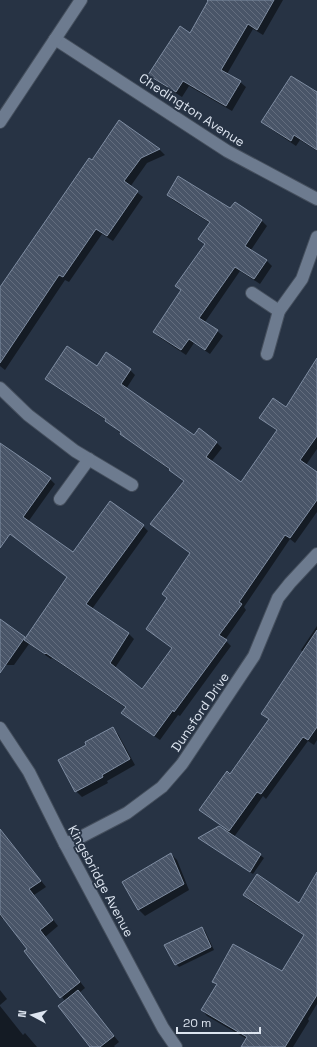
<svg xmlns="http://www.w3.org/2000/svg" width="317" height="1047" font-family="'Space Grotesk',sans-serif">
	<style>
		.shadow { fill: #0007 }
		.building { fill: url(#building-back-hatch); stroke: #7f8da2 }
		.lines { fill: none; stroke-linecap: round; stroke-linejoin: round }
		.minor-casing { stroke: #454f5d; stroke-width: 14 }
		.tertiary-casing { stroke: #454f5d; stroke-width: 14 }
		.minor { stroke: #6d7b8f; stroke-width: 12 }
		.tertiary { stroke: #6d7b8f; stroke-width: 12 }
		.labels { text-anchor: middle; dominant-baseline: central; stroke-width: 4; stroke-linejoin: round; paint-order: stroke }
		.street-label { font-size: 13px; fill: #dde5f0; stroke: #273344 }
	</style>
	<defs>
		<pattern id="building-back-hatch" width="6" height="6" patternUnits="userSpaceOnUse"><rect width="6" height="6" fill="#495568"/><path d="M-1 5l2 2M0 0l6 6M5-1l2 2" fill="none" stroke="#636d7e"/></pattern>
	</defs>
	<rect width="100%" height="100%" fill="#273344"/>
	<g class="shadow">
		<path d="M210 0H283L263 35 253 29 227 74 240 82 246 87 232 111 189 86 182 97 155 80 150 74 190 34Z"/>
		<path d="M317 98V151L300 140 296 146 268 127 263 122Z"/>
		<path d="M119 122 160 150 165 155 147 163 130 187 143 197 113 241 102 234 69 282 65 280 5 370 0 366V289L92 161Z"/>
		<path d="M168 195 231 210 235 203 262 221 267 226 251 250 267 261 272 266 260 284 240 271 205 322 217 331 223 336 210 354 194 343 186 355 159 337 154 332 182 291 205 245 199 239 210 223 173 200Z"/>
		<path d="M317 360V449L306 465 317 473V512L295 543 290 539 244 607 246 610 225 640 231 646 180 716 178 715 160 740 128 718 123 713 126 708 52 658 51 659 29 644 14 665H6L0 661V620L26 639 68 578 14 536 0 506V456L50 479 55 484 28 522 73 554 143 526 148 531 92 609 129 634 134 639 115 668 143 690 172 648 147 629 168 599 163 594 191 553 185 482 170 470 127 439 106 420 52 384 46 379 97 368 130 370 135 375 126 389 195 436 216 442 222 448 211 462 241 484 277 431 260 418 286 408Z"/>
		<path d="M317 626V740L314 745 308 741 266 799 263 796 234 837 264 858 253 874 199 838 225 831 226 829 201 810 231 775 269 720 262 714 303 652 301 650Z"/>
		<path d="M113 728 118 734 135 765 107 781 108 783 82 797 76 791 59 760 87 745Z"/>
		<path d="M0 829 46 887 34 895 58 926 45 937 85 988 79 993 119 1042 114 1046 115 1047H91L65 1001 4 918 3 919 0 916Z"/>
		<path d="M171 854 177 860 189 890 145 916 139 910 123 882Z"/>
		<path d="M317 887V1004L308 1019 309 1021 293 1047H242L247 1039 207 1016 202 1010 217 985 214 981 283 973 305 936 250 901 244 895 299 904Z"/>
		<path d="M202 928 205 931 214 950 179 967 176 964Z"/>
		<path d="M0 990 7 999 0 1005Z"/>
		<path d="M0 1006 23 1035 25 1033 37 1047H0Z"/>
	</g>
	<g class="building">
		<path d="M207 0H274L257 30 248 24 221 70 241 81 226 106 183 81 176 92 148 75 180 26 190 33 208 1Z"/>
		<path d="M291 76 317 92V150L294 135 291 141 261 122Z"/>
		<path d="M119 120 160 149 141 158 124 181 138 191 107 236 96 229 63 277 59 275 0 363V287L89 158 92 160Z"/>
		<path d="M178 176 230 208 235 202 262 220 245 246 267 260 254 279 235 267 199 318 218 330 205 350 189 339 181 350 153 332 181 290 175 286 205 244 198 239 210 222 167 195Z"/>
		<path d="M67 346 97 366 106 352 131 369 121 384 194 435 199 428 217 442 206 457 241 482 277 430 259 418 273 398 286 407 317 358V436L300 460 317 472V500L290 538 285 535 239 602 242 604 219 635 227 640 174 712 173 710 154 736 121 713 126 707 46 653 45 654 24 640 67 577 10 534 0 548V443L51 478 23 517 73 552 110 501 144 525 86 604 129 633 110 663 142 689 172 648 146 629 167 598 162 594 190 553 150 524 184 481 169 470 170 469 120 434 121 432 105 421 106 419 45 379Z"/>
		<path d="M0 619 25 637 0 673Z"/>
		<path d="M317 630V727L308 740 303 737 261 794 257 792 229 831 199 810 227 771 230 774 269 719 261 714Z"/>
		<path d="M113 727 130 759 102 775 103 777 75 792 58 760 86 745 85 742Z"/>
		<path d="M219 826 261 854 250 872 198 838Z"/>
		<path d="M0 829 41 881 29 889 53 920 40 930 80 982 60 998 24 951 27 949 0 914Z"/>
		<path d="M171 853 184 884 138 910 122 882Z"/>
		<path d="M317 872V995L285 1047H241L247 1037 201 1010 217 984 212 982 233 944 282 971 304 935 243 895 257 874 299 903Z"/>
		<path d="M202 927 211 947 175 965 164 945Z"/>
		<path d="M78 990 114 1036 100 1047H90L58 1006Z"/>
	</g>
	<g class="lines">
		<g class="minor-casing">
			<g id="minor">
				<path d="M55 39 227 151 317 199"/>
				<path d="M252 293 279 311"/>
				<path d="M267 354 279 311 302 279 317 237"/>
				<path d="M0 388 28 415 75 451 132 485"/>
				<path d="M60 499 89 459"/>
				<path d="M0 728 29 772 65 844 146 996 163 1028 176 1047"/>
				<path d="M65 844 77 839 127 813 162 787 182 764 254 656 278 598 290 583 317 554"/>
			</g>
		</g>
		<g class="tertiary-casing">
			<path id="tertiary" d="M0 122 81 0"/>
		</g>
		<use href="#minor" class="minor"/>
		<use href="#tertiary" class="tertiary"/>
	</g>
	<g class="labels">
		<g class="street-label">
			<text transform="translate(192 110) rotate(33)">Chedington Avenue</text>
			<text transform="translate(200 712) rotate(-56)">Dunsford Drive</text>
			<text transform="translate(101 881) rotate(62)">Kingsbridge Avenue</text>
		</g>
	</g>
	<g transform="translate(32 1015) rotate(277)" stroke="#273344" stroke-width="3" paint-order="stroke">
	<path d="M0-3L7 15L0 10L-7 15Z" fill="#dde5f0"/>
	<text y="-6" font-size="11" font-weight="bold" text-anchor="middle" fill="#dde5f0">N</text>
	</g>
	<path d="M177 1027v6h83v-6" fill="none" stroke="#dde5f0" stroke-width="2"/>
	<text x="183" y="1027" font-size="12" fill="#dde5f0" stroke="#273344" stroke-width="3" paint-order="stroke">20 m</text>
</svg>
